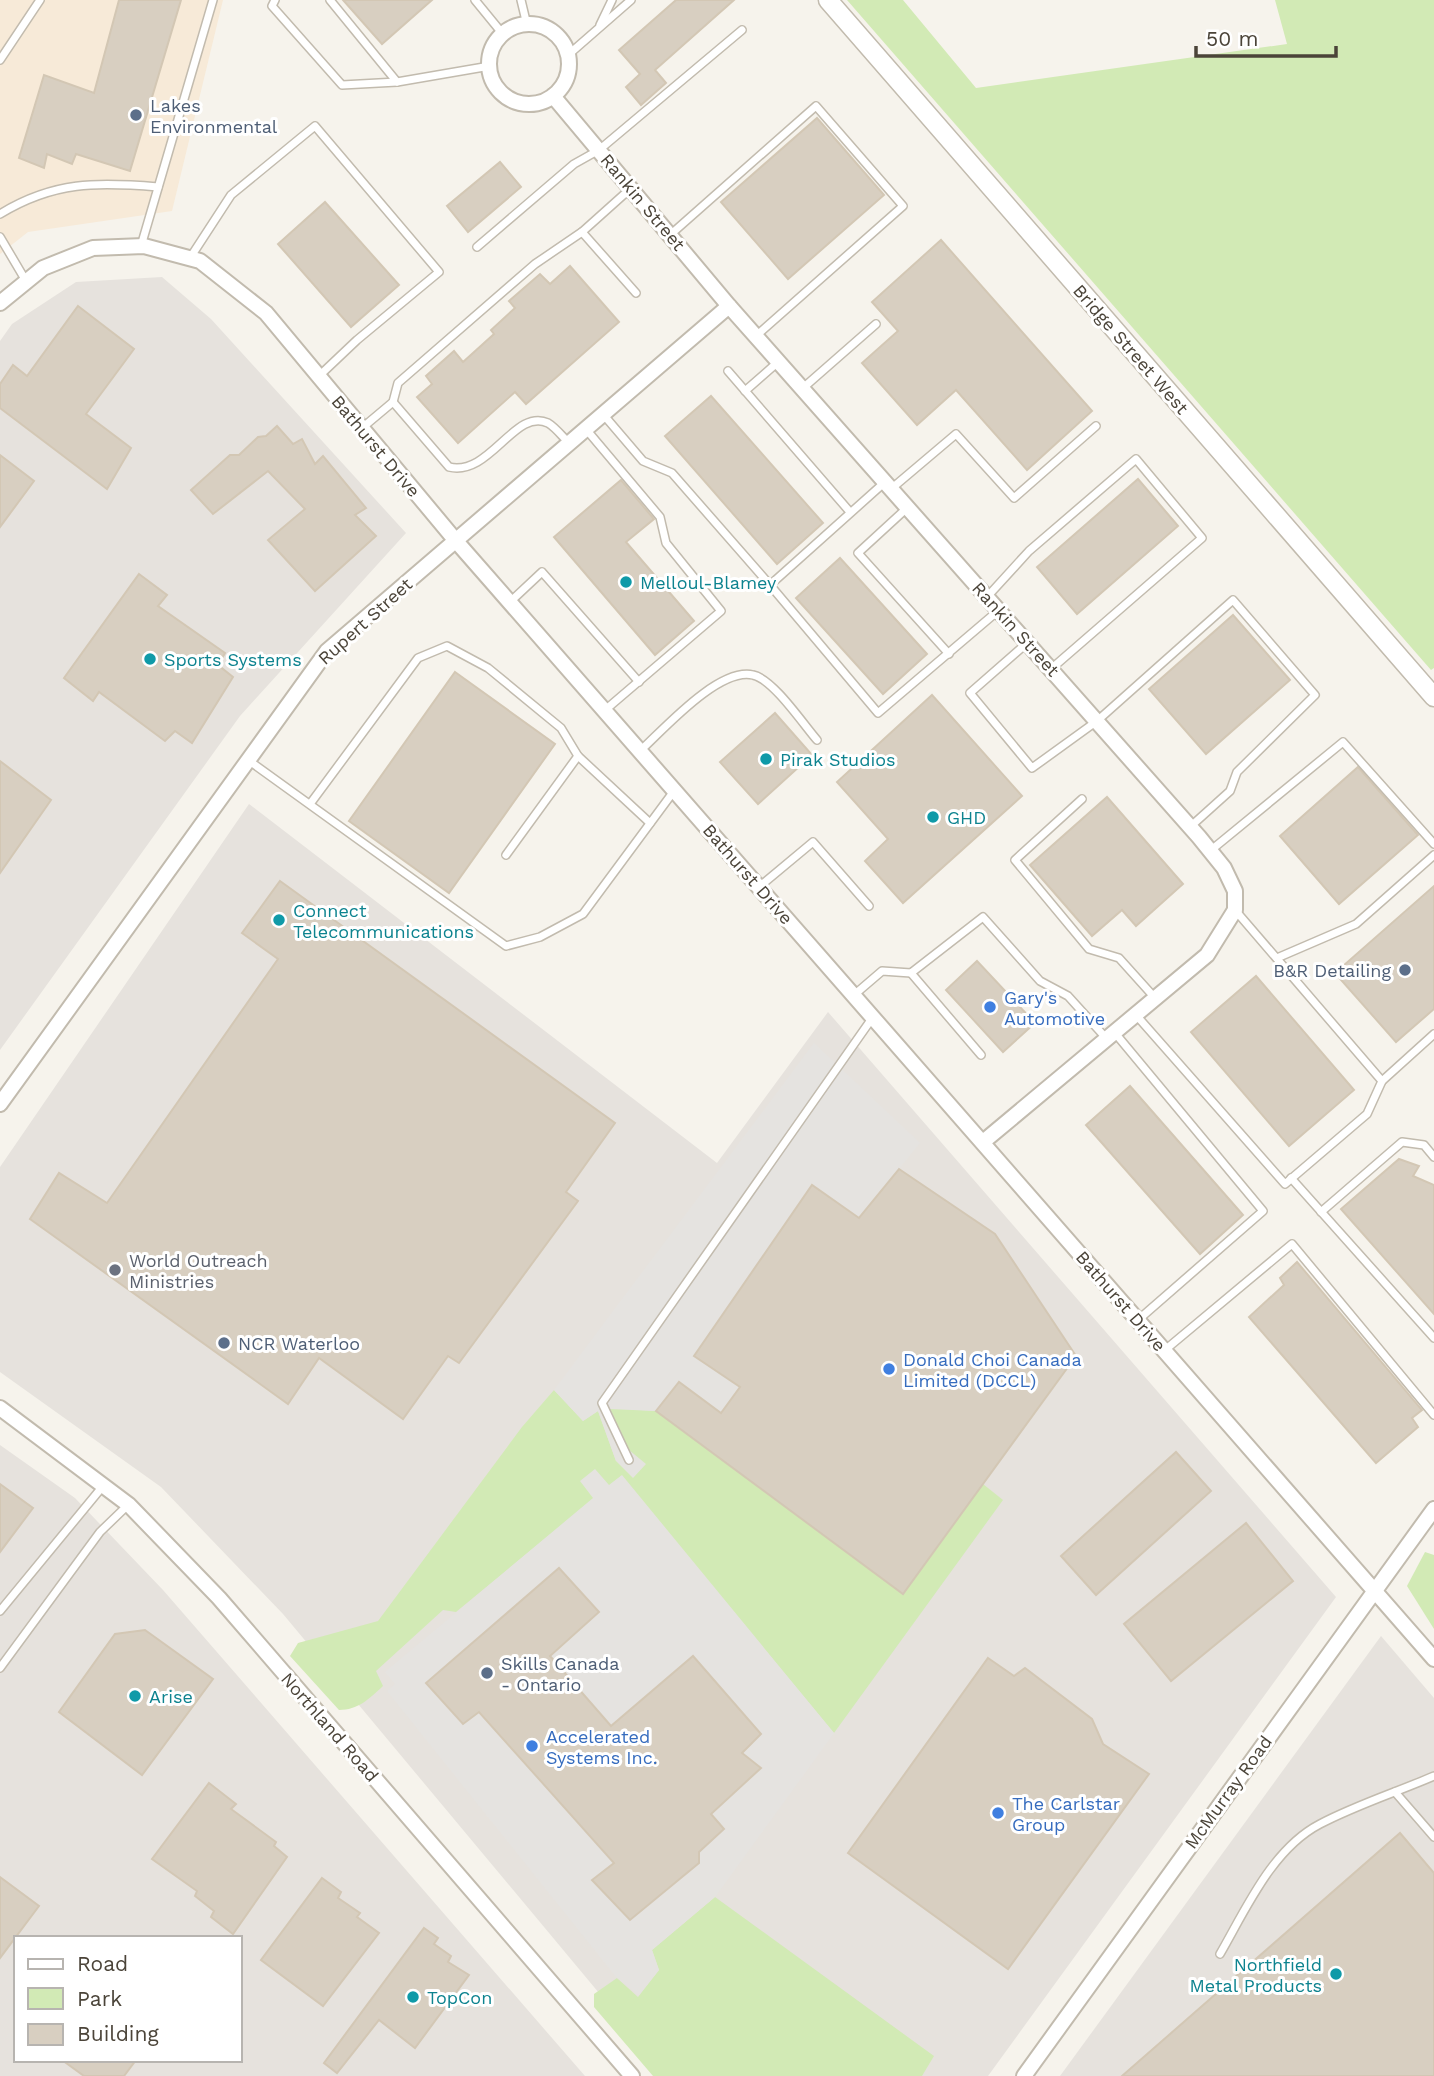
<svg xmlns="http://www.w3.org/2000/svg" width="1434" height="2076" font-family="'Work Sans',sans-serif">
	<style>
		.commercial { fill: #f7ead8 }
		.industrial { fill: #e6e2dd; fill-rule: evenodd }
		.green { fill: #d2eab5 }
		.parking { fill: #e5e3e0 }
		.building { fill: #d8cfc1; stroke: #d3c7b4; stroke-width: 2 }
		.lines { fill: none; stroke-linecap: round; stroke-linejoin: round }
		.service-casing { stroke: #c2bbae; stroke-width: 10 }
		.minor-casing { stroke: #c2bbae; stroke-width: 18 }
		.tertiary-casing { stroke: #c2bbae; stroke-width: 21 }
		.service { stroke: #fff; stroke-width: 7 }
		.minor { stroke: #fff; stroke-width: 14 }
		.tertiary { stroke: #fff; stroke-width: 18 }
		.service-dot { fill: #5c6f8a; stroke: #fff; stroke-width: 2.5 }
		.culture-dot { fill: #0f9aa8; stroke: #fff; stroke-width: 2.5 }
		.shop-dot { fill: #3f7fe0; stroke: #fff; stroke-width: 2.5 }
		.worship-dot { fill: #6b7280; stroke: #fff; stroke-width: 2.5 }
		.labels { text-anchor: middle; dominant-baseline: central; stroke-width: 6; stroke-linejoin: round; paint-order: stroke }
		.service-label { font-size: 18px; fill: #4e5e75; stroke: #fff; text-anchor: start }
		.street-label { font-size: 18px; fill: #4b4439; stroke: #fff }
		.culture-label { font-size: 18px; fill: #0d838f; stroke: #fff; text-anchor: start }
		.shop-label { font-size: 18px; fill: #366cbe; stroke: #fff; text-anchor: start }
		.worship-label { font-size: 18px; fill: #5b616d; stroke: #fff; text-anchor: start }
	</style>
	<rect width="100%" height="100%" fill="#f6f3ec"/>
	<path class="commercial" d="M0 0H223L172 211 28 232 0 254Z"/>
	<g class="industrial">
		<path d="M162 277 211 319 406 533 240 716 0 1050V341L12 324 76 282Z"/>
		<path d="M249 804 717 1163 828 1012 1336 1597 988 2076H674L619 2017 283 1614 161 1487 0 1372V1167Z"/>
		<path d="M0 1445 75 1498 163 1590 585 2076H0ZM16 1938H240V2060H16Z"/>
		<path d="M1381 1636 1434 1698V2076H1060Z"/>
	</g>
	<g class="green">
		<path d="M847 0H903L976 88 1287 44 1275 0H1434V668L1431 670Z"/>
		<path d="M554 1390 583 1421 598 1411 616 1461 623 1445 609 1408 656 1411 983 1484 1003 1500 834 1733 621 1476 456 1612 443 1610 376 1671 383 1686C369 1699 358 1710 339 1710L290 1656 298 1643 378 1621 522 1427Z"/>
		<path d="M1425 1552 1434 1555V1629L1407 1586Z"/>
		<path d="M715 1897 934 2056 922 2076H653L594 2007V1994L617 1978 638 1997 659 1970 652 1950Z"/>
	</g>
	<g class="parking">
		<path d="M814 1043 920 1143 859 1218 812 1186 694 1356 740 1387 721 1413 679 1382 656 1411 609 1409 623 1445 646 1464 633 1478 616 1461 598 1411 583 1421 554 1390Z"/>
		<path d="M595 1469 609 1485 622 1475 834 1733 715 1897 652 1950 659 1970 639 1995 617 1978 387 1691 395 1684 385 1672 593 1498 580 1481Z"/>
	</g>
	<g class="building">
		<path d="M119 0H181L130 171 76 154 72 164 47 154 44 168 19 158 44 75 94 93Z"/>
		<path d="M343 0H432L382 44Z"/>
		<path d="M676 0H734L655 70 666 83 641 105 626 87 640 74 619 50Z"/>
		<path d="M817 118 884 195 788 279 721 202Z"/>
		<path d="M500 162 521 187 468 232 447 206Z"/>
		<path d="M325 202 399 285 351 327 278 244Z"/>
		<path d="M941 240 1092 411 1027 470 956 390 917 425 862 363 898 331 872 302Z"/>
		<path d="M570 266 619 322 526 404 515 392 458 443 417 397 432 384 426 376 454 351 463 362 494 334 491 330 515 308 509 301 540 274 550 284Z"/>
		<path d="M78 306 134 349 86 414 131 448 107 489 0 408V384L13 365 27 376Z"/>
		<path d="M711 396 823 523 777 564 665 436Z"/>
		<path d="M277 426 293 444 302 439 315 464 323 456 366 508 355 515 376 536 315 591 268 540 305 509 268 471 213 514 191 490 230 455H239L258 437 266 436Z"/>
		<path d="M0 455 34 481 0 527Z"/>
		<path d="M1138 479 1178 526 1077 614 1037 567Z"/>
		<path d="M621 480 654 519 626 542 694 621 655 655 554 537Z"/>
		<path d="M840 558 927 654 883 694 796 598Z"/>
		<path d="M139 574 167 595 158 606 225 653 218 665 233 677 192 743 175 731 165 741 99 692 93 701 64 678Z"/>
		<path d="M1233 615 1290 680 1206 754 1149 689Z"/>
		<path d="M455 672 555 744 449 893 349 821Z"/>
		<path d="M932 695 1022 796 903 903 865 861 888 839 837 782Z"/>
		<path d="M775 713 812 755 758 804 720 762Z"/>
		<path d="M0 761 51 800 0 873Z"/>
		<path d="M1358 767 1418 835 1339 904 1280 836Z"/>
		<path d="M1107 797 1183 884 1136 926 1122 910 1092 936 1030 865Z"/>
		<path d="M280 881 615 1123 566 1192 578 1201 459 1363 448 1356 403 1419 319 1358 288 1404 30 1219 59 1173 107 1203 278 959 242 933Z"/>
		<path d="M1434 886V1009L1396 1042 1335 973Z"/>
		<path d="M977 961 1035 1023 1003 1052 946 990Z"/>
		<path d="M1256 976 1354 1090 1289 1146 1191 1032Z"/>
		<path d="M1130 1086 1243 1215 1200 1254 1086 1125Z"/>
		<path d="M1399 1159 1419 1166 1413 1176 1434 1185V1314L1341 1209Z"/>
		<path d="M899 1169 995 1234 1076 1356 903 1594 656 1411 679 1382 721 1413 740 1387 694 1356 812 1185 859 1218Z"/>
		<path d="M1297 1262 1422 1410 1412 1418 1418 1427 1376 1463 1249 1317 1284 1285 1280 1278Z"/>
		<path d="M1176 1452 1211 1491 1096 1595 1061 1556Z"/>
		<path d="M0 1484 33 1508 0 1552Z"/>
		<path d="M1246 1523 1293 1581 1171 1681 1124 1624Z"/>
		<path d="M559 1568 599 1612 550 1656 611 1726 693 1656 761 1734 742 1753 761 1768 711 1814 724 1829 699 1852V1863L630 1920 592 1880 614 1863 479 1712 463 1724 426 1683Z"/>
		<path d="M145 1630 213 1679 142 1775 59 1712 115 1634Z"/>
		<path d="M988 1658 1014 1676 1025 1668 1092 1719 1103 1744 1149 1774 1008 1969 848 1853Z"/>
		<path d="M209 1783 236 1804 231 1809 276 1842 274 1846 287 1857 233 1934 211 1917 214 1911 195 1896 197 1891 152 1859Z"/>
		<path d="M1400 1833 1434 1873V2076H1122Z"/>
		<path d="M0 1877 39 1906 0 1958Z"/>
		<path d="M322 1878 341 1892 338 1898 360 1913 357 1917 379 1933 323 2006 261 1960Z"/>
		<path d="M424 1928 438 1938 434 1944 451 1956 448 1962 469 1975 415 2048 379 2020 337 2073 324 2063Z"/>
		<path d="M62 2060H136L124 2076H84Z"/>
	</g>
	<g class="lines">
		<g class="service-casing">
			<g id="service">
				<path d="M275 0 272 6 342 85 397 82 490 66"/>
				<path d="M330 0 397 82"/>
				<path d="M475 0 502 33"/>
				<path d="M521 0 527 25"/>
				<path d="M600 25 612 0"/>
				<path d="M568 55 631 0"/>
				<path d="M0 60 40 0"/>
				<path d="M0 214C54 181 97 182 158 187"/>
				<path d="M582 232 636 293"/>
				<path d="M670 235 816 106 903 206 756 336"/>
				<path d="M0 237 26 281"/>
				<path d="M141 246 213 0"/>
				<path d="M477 247 574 164 599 150 742 30"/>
				<path d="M190 258 231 195 315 126 439 272 357 340 319 376"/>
				<path d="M728 371 850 512"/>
				<path d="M803 388 876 324"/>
				<path d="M745 391 778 362"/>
				<path d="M393 402 449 467C490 477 515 407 548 423 555 427 562 436 568 442"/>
				<path d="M602 413 643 461 672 473 770 585 885 482"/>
				<path d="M362 428 393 402 398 383 535 264 582 232 630 189"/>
				<path d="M585 428 660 517 666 543 721 611 604 711"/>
				<path d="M891 489 956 434 1014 498 1096 426"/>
				<path d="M907 508 858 553 949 654"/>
				<path d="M770 585 878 713 999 610"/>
				<path d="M987 597 1029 551 1136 459 1202 538 1051 669"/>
				<path d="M510 602 542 572 639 682"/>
				<path d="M1027 643 970 693 1032 768 1097 721 1233 600 1315 695 1237 772 1230 791 1190 827"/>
				<path d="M640 751C664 729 719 667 753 675 773 679 803 724 817 740"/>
				<path d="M248 760 506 946 540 937 583 914 674 791"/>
				<path d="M1082 799 1015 860 1089 949 1119 958 1155 998"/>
				<path d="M310 804 418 658 447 646 488 668 561 728 578 756 650 823"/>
				<path d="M1210 851 1343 742 1434 844"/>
				<path d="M506 855 578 756"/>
				<path d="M759 887 813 842 869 906"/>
				<path d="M1277 958 1356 924 1434 855"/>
				<path d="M911 973 981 1055"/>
				<path d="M854 995 882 971 911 973 983 917 1040 981 1068 996 1106 1038"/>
				<path d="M1136 1015 1285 1184 1367 1114 1382 1081 1235 910"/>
				<path d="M1115 1033 1263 1211 1138 1320"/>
				<path d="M1382 1081 1434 1034"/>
				<path d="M1291 1178 1434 1338"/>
				<path d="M1321 1212 1402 1142 1424 1145 1434 1157"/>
				<path d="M1165 1350 1292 1244 1434 1415"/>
				<path d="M629 1460 602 1403 873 1017"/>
				<path d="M0 1611 103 1486"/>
				<path d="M0 1668 100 1532 128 1505"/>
				<path d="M1395 1792 1434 1837"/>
				<path d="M1220 1954C1246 1909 1272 1849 1320 1824 1356 1805 1397 1792 1434 1776"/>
			</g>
		</g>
		<g class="minor-casing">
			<g id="minor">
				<circle cx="529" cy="64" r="40"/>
				<path d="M553 96 729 306 1199 837 1224 868 1235 891V910L1207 955 983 1142"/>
				<path d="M0 303 43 268 93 248 144 246 200 261 266 313 456 541 1434 1659"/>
				<path d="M0 1104 327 651 729 306"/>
				<path d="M0 1408 129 1505 219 1598 632 2076"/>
				<path d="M1024 2076 1434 1509"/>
			</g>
		</g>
		<g class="tertiary-casing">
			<path id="tertiary" d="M828 0 1434 697"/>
		</g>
		<use href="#service" class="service"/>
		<use href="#minor" class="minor"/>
		<use href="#tertiary" class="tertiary"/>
	</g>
	<g class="service-dot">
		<circle cx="136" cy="115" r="7"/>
		<circle cx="1405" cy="970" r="7"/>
		<circle cx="224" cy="1343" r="7"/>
		<circle cx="487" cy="1673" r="7"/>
	</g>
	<g class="culture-dot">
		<circle cx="626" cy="582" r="7"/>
		<circle cx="150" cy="659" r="7"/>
		<circle cx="766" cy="759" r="7"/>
		<circle cx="933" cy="817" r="7"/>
		<circle cx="279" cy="920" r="7"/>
		<circle cx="135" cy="1696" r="7"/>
		<circle cx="1336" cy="1974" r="7"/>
		<circle cx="413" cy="1997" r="7"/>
	</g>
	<g class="shop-dot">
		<circle cx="990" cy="1007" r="7"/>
		<circle cx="889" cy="1369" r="7"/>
		<circle cx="532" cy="1746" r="7"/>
		<circle cx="998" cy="1813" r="7"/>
	</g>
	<circle class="worship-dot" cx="115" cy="1270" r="7"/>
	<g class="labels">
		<g class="service-label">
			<text x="150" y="105">Lakes<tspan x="150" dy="21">Environmental</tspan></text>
			<text x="1391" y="970" text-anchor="end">B&amp;R Detailing</text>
			<text x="238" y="1343">NCR Waterloo</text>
			<text x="501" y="1663">Skills Canada<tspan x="501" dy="21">- Ontario</tspan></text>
		</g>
		<g class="street-label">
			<text transform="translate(643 202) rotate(50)">Rankin Street</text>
			<text transform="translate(1131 349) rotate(49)">Bridge Street West</text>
			<text transform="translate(376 446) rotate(50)">Bathurst Drive</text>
			<text transform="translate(365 621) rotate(-42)">Rupert Street</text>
			<text transform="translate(1016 629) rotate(48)">Rankin Street</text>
			<text transform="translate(748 874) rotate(49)">Bathurst Drive</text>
			<text transform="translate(1121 1301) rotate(49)">Bathurst Drive</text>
			<text transform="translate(330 1727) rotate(49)">Northland Road</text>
			<text transform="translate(1228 1792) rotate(-54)">McMurray Road</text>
		</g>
		<g class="culture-label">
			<text x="640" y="582">Melloul-Blamey</text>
			<text x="164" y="659">Sports Systems</text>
			<text x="780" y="759">Pirak Studios</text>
			<text x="947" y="817">GHD</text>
			<text x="293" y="910">Connect<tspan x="293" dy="21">Telecommunications</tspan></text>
			<text x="149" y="1696">Arise</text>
			<text x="1322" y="1964" text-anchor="end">Northfield<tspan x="1322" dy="21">Metal Products</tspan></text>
			<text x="427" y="1997">TopCon</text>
		</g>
		<g class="shop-label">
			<text x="1004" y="997">Gary's<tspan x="1004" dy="21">Automotive</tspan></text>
			<text x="903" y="1359">Donald Choi Canada<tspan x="903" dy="21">Limited (DCCL)</tspan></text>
			<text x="546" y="1736">Accelerated<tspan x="546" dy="21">Systems Inc.</tspan></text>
			<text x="1012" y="1803">The Carlstar<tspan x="1012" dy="21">Group</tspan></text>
		</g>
		<g class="worship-label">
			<text x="129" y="1260">World Outreach<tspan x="129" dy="21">Ministries</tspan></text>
		</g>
	</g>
	<rect x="14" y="1936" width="228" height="126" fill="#ffffff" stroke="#b7b4b0" stroke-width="2"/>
	<rect x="28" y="1959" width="35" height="10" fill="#ffffff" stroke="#b7b4b0" stroke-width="2"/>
	<text x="77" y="1971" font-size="21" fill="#4b4439">Road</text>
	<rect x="28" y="1988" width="35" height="21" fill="#d2eab5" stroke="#b7b4b0" stroke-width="2"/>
	<text x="77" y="2006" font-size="21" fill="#4b4439">Park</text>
	<rect x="28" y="2024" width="35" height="21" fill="#d8cfc1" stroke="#b7b4b0" stroke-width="2"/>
	<text x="77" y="2041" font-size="21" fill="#4b4439">Building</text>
	<path d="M1196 46v10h140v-10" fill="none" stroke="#4b4439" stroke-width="3.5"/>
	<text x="1206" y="46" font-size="21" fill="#4b4439" stroke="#ffffff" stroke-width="5" paint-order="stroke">50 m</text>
</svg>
